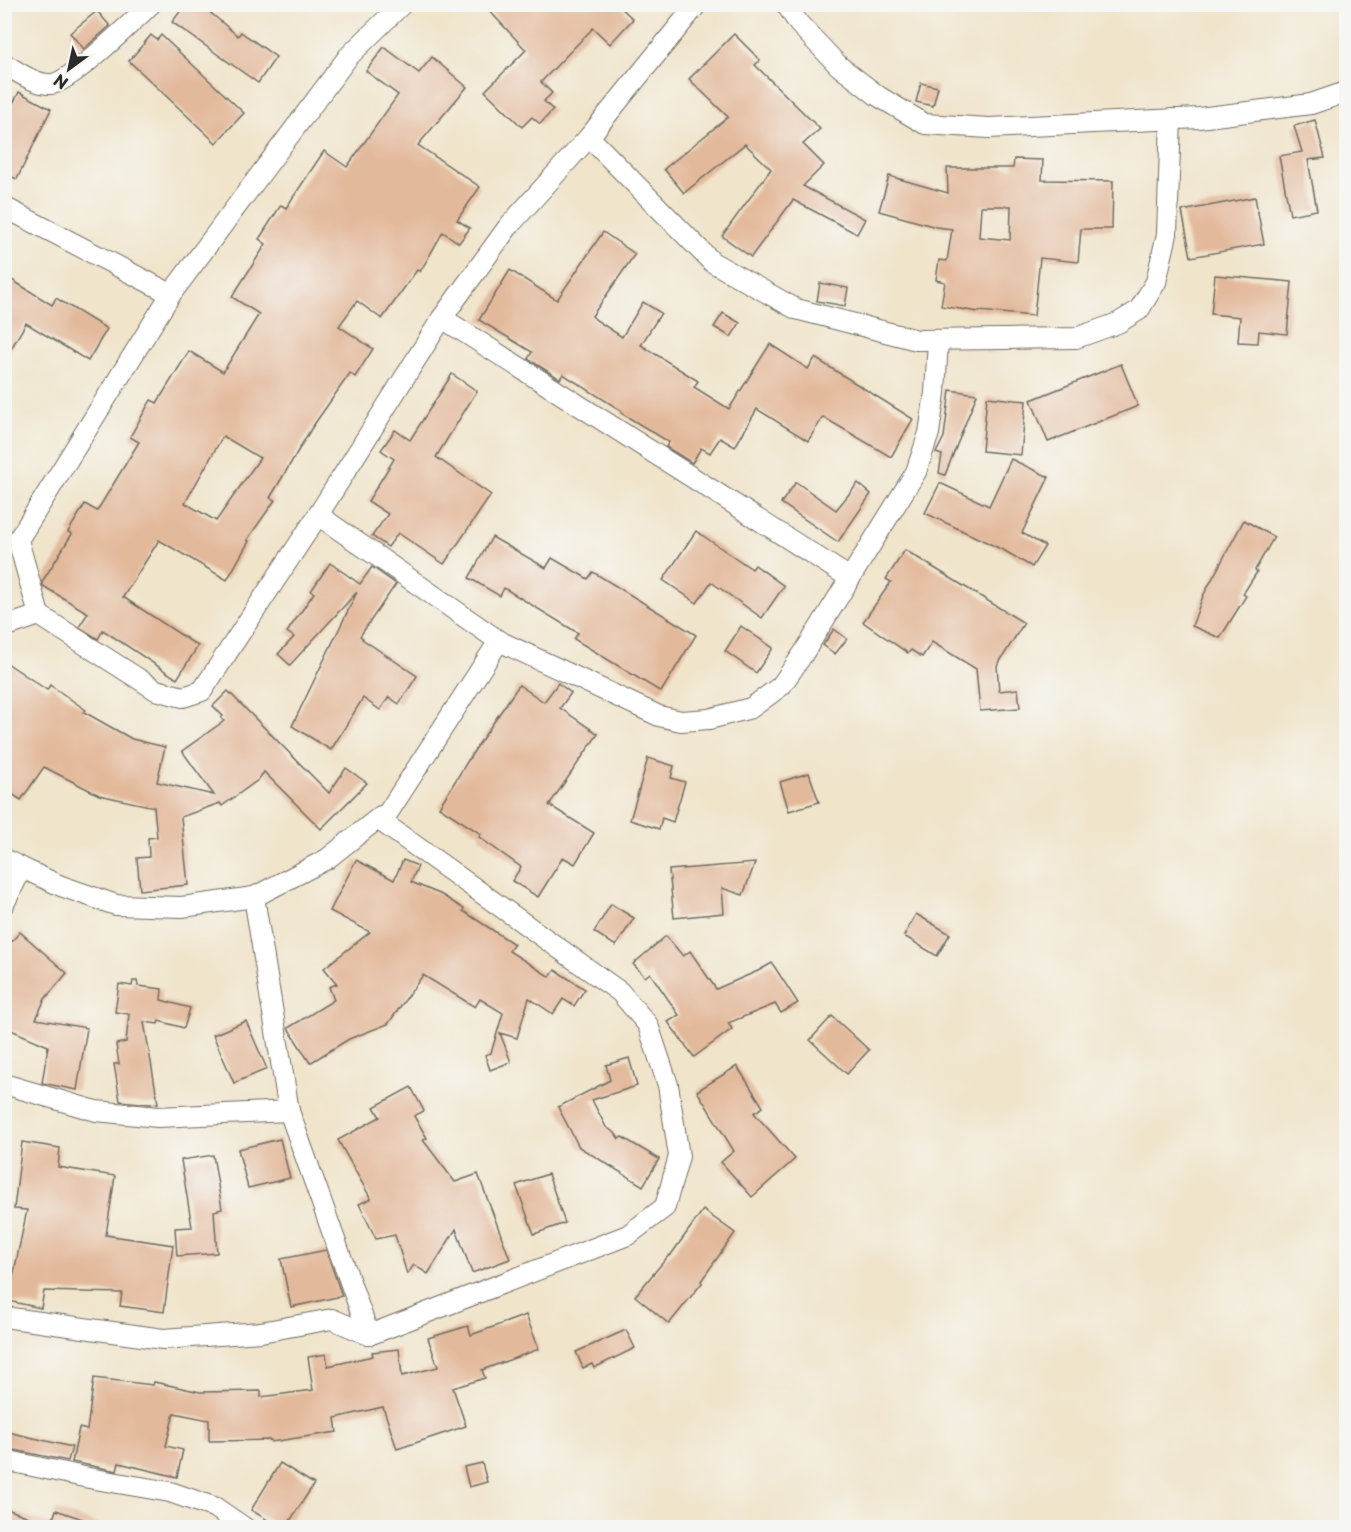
<svg xmlns="http://www.w3.org/2000/svg" width="1351" height="1532" font-family="'Playpen Sans',sans-serif">
	<style>
		.building { fill: #e3b99b; fill-rule: evenodd }
		.lines { fill: none; stroke-linecap: round; stroke-linejoin: round }
		.street-casing { stroke: #706c63; stroke-width: 22 }
		.street { stroke: #fff; stroke-width: 20 }
	</style>
	<rect width="100%" height="100%" fill="#f6f6f2"/>
	<filter id="ink" filterUnits="userSpaceOnUse"><feTurbulence type="fractalNoise" baseFrequency=".0167" numOctaves="2"/><feDisplacementMap in="SourceGraphic" scale="12" xChannelSelector="R" yChannelSelector="G"/><feConvolveMatrix kernelMatrix="1 2 1 2 8 2 1 2 1" color-interpolation-filters="sRGB"/></filter>
	<filter id="wash" filterUnits="userSpaceOnUse"><feTurbulence type="fractalNoise" baseFrequency=".008" numOctaves="4" result="noise"/><feDisplacementMap in="SourceGraphic" scale="24" xChannelSelector="R" yChannelSelector="G"/><feGaussianBlur stdDeviation="1.35" result="paint"/><feColorMatrix in="noise" values="0 0 0 0 0 0 0 0 0 0 0 0 0 0 0 0 0 1.4 0 .05"/><feComposite in="paint" operator="in"/></filter>
	<g filter="url(#wash)">
		<rect width="100%" height="100%" fill="#f0e4ca"/>
		<g id="blocks">
			<g class="building">
				<path d="M186 4H200L238 36 241 32 276 57 258 83 172 22Z"/>
				<path d="M483 4H617L633 19 610 44 593 28 541 82 552 93 544 101 553 110 540 124 532 117 522 127 485 91 526 50Z"/>
				<path d="M97 11 110 26 84 49 70 33Z"/>
				<path d="M734 34 760 60 755 65 820 129 803 144 824 165 803 186 865 219 857 234 793 200 751 257 722 236 771 169 745 144 684 193 664 169 728 117 689 79Z"/>
				<path d="M151 35 157 40 161 35 244 113 216 143 129 61Z"/>
				<path d="M384 47 419 73 432 57 467 87 418 145 480 187 457 220 470 228 459 243 443 232 420 272 417 270 382 319 357 301 339 326 373 349 355 377 350 373 311 429 270 498 275 500 247 540 249 541 227 580 159 540 123 597 198 646 177 679 103 630 98 639 79 627 88 613 43 586 42 582 72 534 68 532 85 504 97 511 139 442 130 437 151 400 157 403 189 351 223 372 259 314 232 297 266 244 259 239 281 205 286 208 324 151 347 167 398 95 366 71ZM223 436 260 458 216 521 185 503Z"/>
				<path d="M921 83 938 87 933 106 916 102Z"/>
				<path d="M19 92 51 109 17 179 4 174V121Z"/>
				<path d="M1315 120 1325 158 1308 160 1317 210 1290 215 1279 156 1302 152 1294 126Z"/>
				<path d="M1014 159 1043 160 1042 180 1113 181 1112 229H1081L1078 262 1040 258 1034 316 979 311V312L941 306 945 282 936 280 939 260 947 261 952 229 936 227 879 211 889 176 948 193 947 168H1013ZM981 206H1011L1010 240 979 237Z"/>
				<path d="M1255 197 1264 244 1191 257 1182 211Z"/>
				<path d="M603 232 635 254 592 316 596 320 622 337 643 302 661 313 641 345 698 381 694 387 729 409 770 344 808 369 815 358 913 419 891 457 823 417 808 441 757 409 735 447 720 438 710 453 701 448 692 463 666 447 669 442 621 413 622 411 563 374 560 379 528 359 532 352 479 320 510 270 557 300Z"/>
				<path d="M4 275 52 305 56 298 107 329 88 361 26 323 4 361Z"/>
				<path d="M1215 275 1292 282 1287 334 1259 331 1258 343 1238 342 1240 317 1211 314Z"/>
				<path d="M820 283 848 288 845 306 817 301Z"/>
				<path d="M723 313 740 323 731 337 714 327Z"/>
				<path d="M1121 364 1138 406 1048 442 1031 400Z"/>
				<path d="M452 374 477 391 436 457 491 495 444 564 398 533 388 547 372 536 388 514 368 501 394 459 381 450 395 430 410 440Z"/>
				<path d="M950 390 977 394 945 475 939 473 942 455 936 453 944 437Z"/>
				<path d="M987 397 1026 401 1021 455 982 451Z"/>
				<path d="M1011 459 1049 477 1022 533 1045 546 1032 567 1005 551 925 513 940 483 989 506Z"/>
				<path d="M796 482 836 510 858 483 871 494 838 542 781 503Z"/>
				<path d="M1244 520 1274 537 1255 570 1257 572 1243 594 1246 596 1220 638 1192 626 1203 596Z"/>
				<path d="M696 531 752 569 755 565 784 586 762 618 711 582 697 603 663 580Z"/>
				<path d="M492 537 546 568 552 558 588 579 593 572 696 635 661 692 574 639 578 633 504 588 500 596 469 578Z"/>
				<path d="M905 550 1024 623 997 666 999 691 1018 689 1020 708 980 711 976 669 932 642 922 657 911 650 908 653 863 622 891 582 886 579Z"/>
				<path d="M330 563 360 584 372 567 396 584 360 636 363 638 362 639 417 676 399 704 389 697 380 710 363 698 331 750 292 726 357 592 290 665 278 654 294 637 287 632 314 593 311 591Z"/>
				<path d="M741 626 773 648 756 673 725 651Z"/>
				<path d="M834 629 847 639 835 654 823 645Z"/>
				<path d="M4 661 47 690 50 685 86 710 84 712 132 739 165 747 157 782 214 795 182 751 224 721 221 718 223 716 213 706 228 691 329 793 346 768 367 783 321 829 264 772 258 780 222 806 220 803 181 817 188 885 140 890 137 858 149 857 148 838 157 837 154 807 99 795 44 767 21 800 4 789Z"/>
				<path d="M558 683 571 693 560 708 598 734 549 805 594 833 575 864 563 857 538 897 512 881 521 867 479 837 481 834 439 807 472 754 519 685 544 702Z"/>
				<path d="M648 758 674 766 671 778 685 782 673 822 662 818 659 829 630 820Z"/>
				<path d="M809 773 819 802 789 811 780 782Z"/>
				<path d="M356 860 394 880 403 860 418 866 411 882 442 895 464 909 463 911 514 944 509 951 550 977 555 970 585 989 574 1006 563 999 553 1014 529 998 517 1038 500 1033 511 1062 490 1070 485 1055 491 1053 503 1013 480 999 475 1007 423 975 388 1024 349 1039 310 1063 288 1028 334 1000 329 987 337 984 324 968 370 932 330 911Z"/>
				<path d="M755 863 743 895 722 888 724 913 674 918 669 870Z"/>
				<path d="M611 904 634 918 616 946 594 932Z"/>
				<path d="M916 914 950 934 937 956 904 936Z"/>
				<path d="M20 932 67 973 45 999 36 1019 87 1028 77 1090 42 1083 48 1046 4 1027V950Z"/>
				<path d="M666 936 683 956 690 951 716 989 758 971 772 963 798 1003 781 1013 775 1004 728 1023 732 1029 694 1057 668 1022 679 1015 650 973 645 977 633 964Z"/>
				<path d="M133 981H137L138 986 162 989 161 1000 190 1008 184 1028 159 1021 158 1024 144 1022 158 1103 150 1104 120 1101 114 1064H119L116 1044 126 1042 129 1014 115 1012 119 984 132 986Z"/>
				<path d="M832 1016 869 1050 847 1074 810 1040Z"/>
				<path d="M246 1021 267 1069 234 1083 213 1035Z"/>
				<path d="M629 1058 637 1086 592 1100 606 1127 615 1133 619 1139 622 1137 659 1159 643 1186 579 1147 558 1107 610 1080 606 1065Z"/>
				<path d="M737 1066 763 1107 754 1113 795 1159 752 1197 721 1162 734 1151 697 1091Z"/>
				<path d="M411 1087 424 1111 414 1116 427 1138 423 1140 455 1182 478 1174 510 1259 472 1273 456 1229 428 1274 414 1265 407 1274 395 1235 376 1239 359 1204 371 1199 338 1140 380 1117 374 1107Z"/>
				<path d="M280 1139 290 1178 248 1188 238 1149Z"/>
				<path d="M22 1142 60 1148 58 1167 115 1176 106 1235 173 1245 164 1312 120 1306 122 1293 44 1291 41 1308 8 1301 27 1210 14 1209Z"/>
				<path d="M213 1155 222 1209 214 1211 217 1253 177 1256 175 1228 192 1227 181 1160Z"/>
				<path d="M548 1174 565 1223 534 1234 516 1185Z"/>
				<path d="M703 1210 735 1233 701 1281 702 1283 669 1324 635 1296 669 1255 670 1256Z"/>
				<path d="M326 1250 342 1296 291 1307 281 1259Z"/>
				<path d="M526 1315 539 1349 482 1370 485 1378 453 1388 466 1426 397 1449 383 1407 335 1418 337 1432 271 1442V1440L209 1441V1420L174 1413 166 1446 183 1450 177 1477 119 1463 117 1471 72 1462 79 1428 87 1430 94 1378 153 1385 154 1382 200 1392 261 1391V1397L313 1390 308 1357 326 1354 328 1366 373 1356 372 1352 399 1349 402 1376 438 1367 428 1338 468 1326 471 1335Z"/>
				<path d="M626 1330 635 1348 594 1368 592 1364 583 1368 576 1352Z"/>
				<path d="M4 1431 72 1447 68 1461 4 1448Z"/>
				<path d="M280 1463 314 1484 286 1527H279L251 1510Z"/>
				<path d="M482 1463 487 1482 469 1487 464 1467Z"/>
				<path d="M4 1508 51 1525 56 1510 100 1525 99 1527H4Z"/>
			</g>
		</g>
	</g>
	<g filter="url(#ink)">
		<use href="#blocks" fill-opacity="0" stroke="#706c63" stroke-width="1.5"/>
		<g class="lines">
			<g class="street-casing">
				<g id="street">
					<path d="M402 4 348 57 171 294 18 540 39 615 156 690 183 697 202 691 318 515 442 318 508 227 589 137 697 4"/>
					<path d="M786 4 799 24 839 66 878 96 925 124 989 128 1199 118 1311 104 1346 92"/>
					<path d="M4 64C17 71 35 85 51 84 70 83 134 20 151 4"/>
					<path d="M589 137 712 262 796 309 917 340 1076 338 1118 323 1139 310 1156 282 1167 234 1171 119"/>
					<path d="M4 207 171 294"/>
					<path d="M442 318 850 578"/>
					<path d="M318 515 499 641 659 716 681 721 709 719 751 708 781 686 803 654 916 472 929 433 935 393 938 340"/>
					<path d="M4 627 39 615"/>
					<path d="M4 859 22 868 4 904"/>
					<path d="M22 868 61 886 116 905 182 907 254 897"/>
					<path d="M4 1084 96 1111 158 1117 289 1111 254 897 327 859 381 816 382 822"/>
					<path d="M289 1111 369 1335"/>
					<path d="M4 1317 163 1339 261 1332 332 1319 369 1335 628 1235 665 1207 679 1156 668 1085 648 1025 620 992 382 822 499 641"/>
					<path d="M4 1460 89 1478 170 1492 216 1508 245 1528"/>
				</g>
			</g>
			<use href="#street" class="street"/>
		</g>
	</g>
	<rect width="1351" height="1532" fill="none" stroke="#f6f6f2" stroke-width="24"/>
	<g transform="translate(69 69) rotate(213)" stroke="#f6f6f2" stroke-width="4.5" paint-order="stroke">
	<path d="M0-4.5L10 22L0 15L-10 22Z" fill="#2b2b2b"/>
	<text y="-9" font-size="16" font-weight="bold" text-anchor="middle" fill="#2b2b2b">N</text>
	</g>
</svg>
